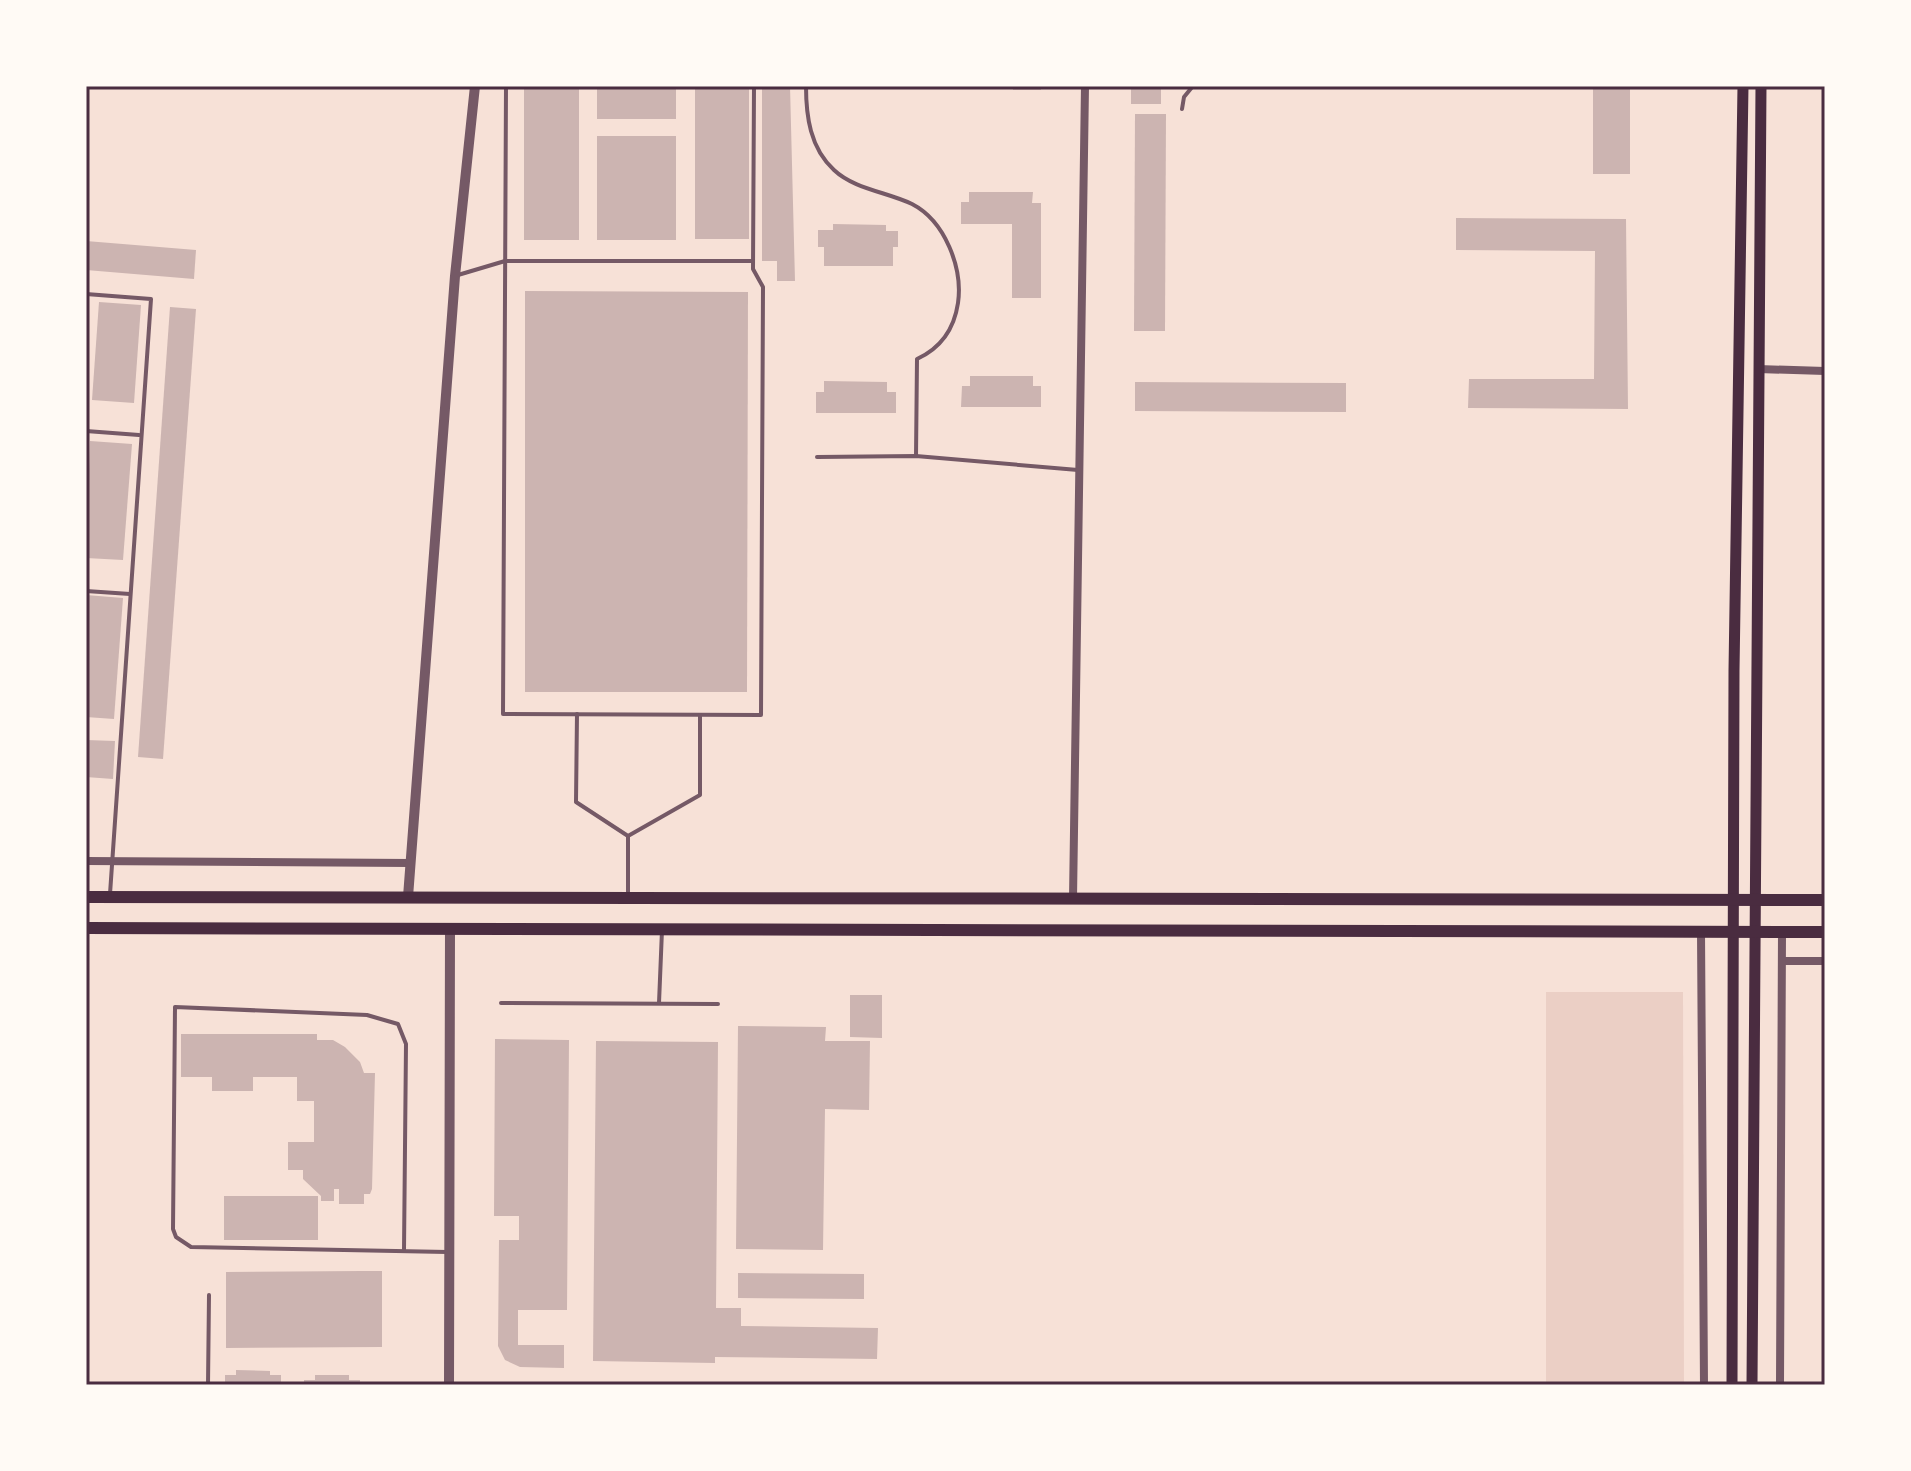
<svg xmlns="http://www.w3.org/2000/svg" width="1911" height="1471" font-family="'DejaVu Sans',sans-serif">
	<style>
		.green { fill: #ebcfc5 }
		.building { fill: #ccb4b1 }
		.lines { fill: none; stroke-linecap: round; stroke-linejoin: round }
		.service { stroke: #755966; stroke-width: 4 }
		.minor { stroke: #755966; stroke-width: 8 }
		.tertiary { stroke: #755966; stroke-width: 10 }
		.secondary { stroke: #4a2c40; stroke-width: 11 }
		.primary { stroke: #4a2c40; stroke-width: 12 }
		.neatline { fill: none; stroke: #4a2c40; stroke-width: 3 }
	</style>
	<rect width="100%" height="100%" fill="#f7e1d7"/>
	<path class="green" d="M1546 992H1683L1684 1385H1546Z"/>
	<g class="building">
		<rect x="524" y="86" width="55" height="154"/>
		<rect x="597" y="86" width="79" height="33"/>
		<rect x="695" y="86" width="54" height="153"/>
		<path d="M762 86H790L795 281H777V261H762Z"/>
		<rect x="1013" y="86" width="28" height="4"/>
		<rect x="1131" y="86" width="30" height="18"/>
		<rect x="1593" y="86" width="37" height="88"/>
		<path d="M1135 114H1166L1165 331H1134Z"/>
		<rect x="597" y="136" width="79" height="104"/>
		<path d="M969 192H1033L1032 203H1041V298H1012V224H961V202H969Z"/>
		<path d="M1456 218 1626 219 1628 409 1468 408 1469 379H1594L1595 251 1456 250Z"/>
		<path d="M833 224 886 225V231H898V247H893V266H824V247H818V230H833Z"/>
		<path d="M86 241 196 250 194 279 86 270Z"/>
		<path d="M525 291 748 292 747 692H525Z"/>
		<path d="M99 302 141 305 134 403 92 400Z"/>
		<path d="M170 307 196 309 163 759 138 757Z"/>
		<path d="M970 376H1033V386H1041V407H961L962 386H970Z"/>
		<path d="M824 381 887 382V392H896V413H816V392H824Z"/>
		<path d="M1135 382 1346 383V412L1135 411Z"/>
		<path d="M90 441 132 444 123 560 86 558Z"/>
		<path d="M86 595 123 598 114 719 86 717Z"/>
		<path d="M86 740 115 741 113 779 86 777Z"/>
		<path d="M850 995H882V1038L850 1037Z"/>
		<path d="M738 1026 826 1027 825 1041H870L869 1110 825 1109 823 1250 736 1249Z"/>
		<path d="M181 1034H317V1040H333L345 1047 360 1062 364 1073H375L372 1189 370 1194H364V1204H339V1189H334V1201H321V1196L303 1179V1170H288V1142H314V1101H297V1077H253V1091H212V1077H181Z"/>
		<path d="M495 1039 569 1040 567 1310H518V1345H564V1368L520 1367 505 1360 498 1346 499 1240H519V1216H494Z"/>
		<path d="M596 1041 718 1042 716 1308H741V1326L878 1328 877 1359 715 1357V1363L593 1361Z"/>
		<rect x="224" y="1196" width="94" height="44"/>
		<path d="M362 1271H382V1347L226 1348V1272Z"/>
		<path d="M738 1273 864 1274V1299L738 1298Z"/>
		<path d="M236 1370 270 1371V1375H281V1385H225V1375H236Z"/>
		<path d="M315 1375H349V1380H360V1385H304V1380H315Z"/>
	</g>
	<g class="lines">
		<g class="service">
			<path d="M506 86 503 714 761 715 763 287 753 269 754 86"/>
			<path d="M806 86C806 116 810 148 834 170 854 189 887 192 912 204 945 221 963 268 958 303 954 330 941 348 917 359L916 456"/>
			<path d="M1182 109 1184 97 1193 86H1307"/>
			<path d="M458 275 505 261H753"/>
			<path d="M86 294 151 299 110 894"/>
			<path d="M86 431 139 435"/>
			<path d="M817 457 916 456 1078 470"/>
			<path d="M86 591 130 594"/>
			<path d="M577 714 576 802 628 836 700 795V715"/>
			<path d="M628 836V894"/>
			<path d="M501 1003 718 1004"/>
			<path d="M659 1003 662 930"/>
			<path d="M404 1250 406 1044 398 1024 367 1015 175 1007 173 1229 176 1237 191 1247 447 1252"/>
			<path d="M208 1385 209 1295"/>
		</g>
		<g class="minor">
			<path d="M1758 369 1825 371"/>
			<path d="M86 861 411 863"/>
			<path d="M1073 899 1085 86"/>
			<path d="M1701 932 1704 1385"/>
			<path d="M1782 961H1825"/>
			<path d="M1780 1385 1782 932"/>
		</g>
		<g class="tertiary">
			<path d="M408 897 455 276 475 86"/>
			<path d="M449 1385 450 929"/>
		</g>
		<g class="secondary">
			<path d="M1732 1385 1734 671 1743 86"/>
			<path d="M1752 1385 1761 86"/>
		</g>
		<g class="primary">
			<path d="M86 897 1825 900"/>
			<path d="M86 928 1825 932"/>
		</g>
	</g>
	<rect width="1911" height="1471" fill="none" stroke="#fffaf5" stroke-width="176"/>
	<rect x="88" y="88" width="1735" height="1295" class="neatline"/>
</svg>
